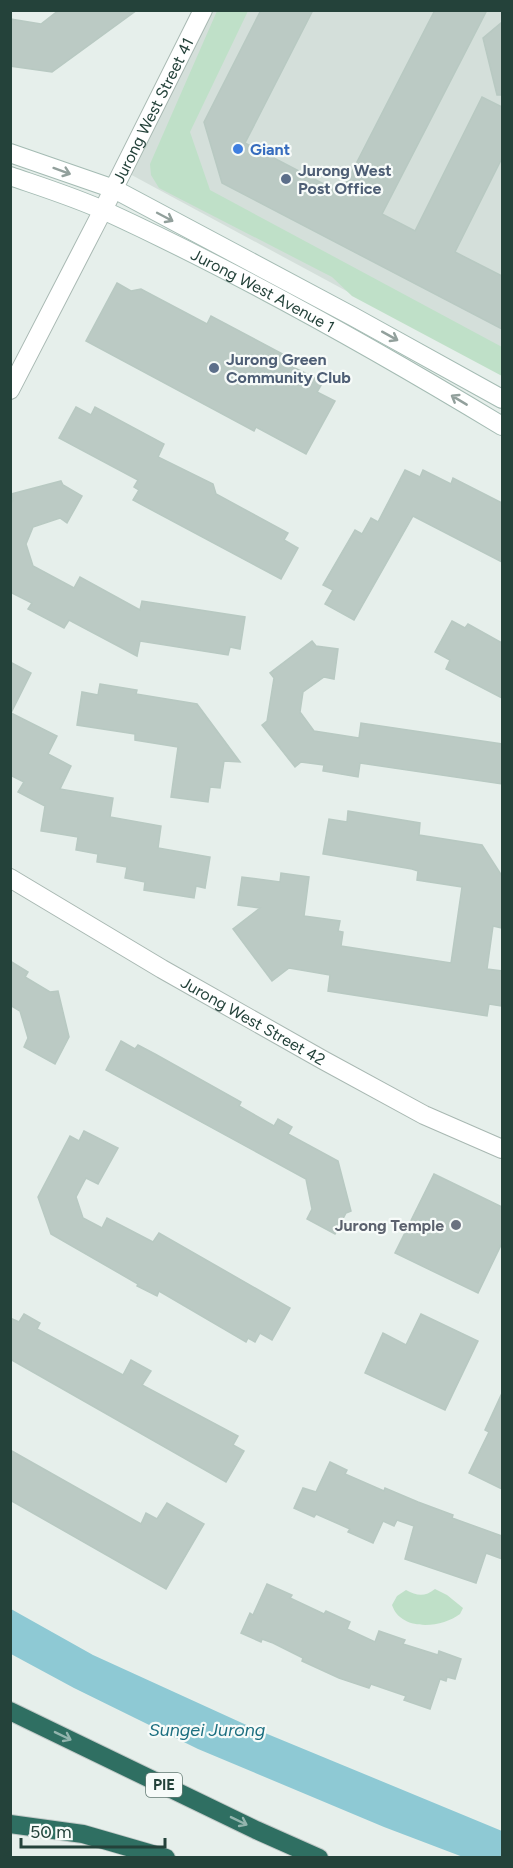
<svg xmlns="http://www.w3.org/2000/svg" width="513" height="1868" font-family="Figtree,sans-serif">
	<style>
		.built { fill: #d4dfda }
		.green { fill: #bfe0c8 }
		.water { fill: #8ec9d4 }
		.building { fill: #bbcac4; stroke: #b8c9c2; stroke-width: 1.5 }
		.lines { fill: none; stroke-linecap: round; stroke-linejoin: round }
		.street-casing { stroke: #a8b8b2; stroke-width: 20 }
		.secondary-casing { stroke: #a4bbb3; stroke-width: 20 }
		.highway-casing { stroke: #c2cac8; stroke-width: 20 }
		.street { stroke: #fff; stroke-width: 18 }
		.secondary { stroke: #fff; stroke-width: 18 }
		.highway { stroke: #2f6f62; stroke-width: 18 }
		.oneway { stroke: #92a09c }
		.oneway2 { stroke: #93b5ae }
		.shop-dot { fill: #3f7fe0; stroke: #f7fbf9; stroke-width: 2 }
		.service-dot { fill: #5c6f8a; stroke: #f7fbf9; stroke-width: 2 }
		.worship-dot { fill: #6b7280; stroke: #f7fbf9; stroke-width: 2 }
		.labels { text-anchor: middle; dominant-baseline: central; stroke-width: 4.5; stroke-linejoin: round; paint-order: stroke }
		.shield { fill: #f7fbf9; stroke: #637a73; stroke-width: 1.5 }
		.shield-label { font-size: 15px; font-weight: bold; fill: #24423a }
		.street-label { font-size: 16px; fill: #24423a; stroke: #f7fbf9 }
		.shop-label { font-size: 16px; font-weight: bold; fill: #366cbe; stroke: #f7fbf9; text-anchor: start }
		.service-label { font-size: 16px; font-weight: bold; fill: #4e5e75; stroke: #f7fbf9; text-anchor: start }
		.worship-label { font-size: 16px; font-weight: bold; fill: #5b616d; stroke: #f7fbf9; text-anchor: end }
		.water-label { font-size: 18px; font-style: italic; fill: #1c6f80; stroke: #f7fbf9 }
	</style>
	<rect width="100%" height="100%" fill="#e6efeb"/>
	<path class="built" d="M205 11H502V375L128 173Z"/>
	<g class="green">
		<path d="M217 11H248L190 132 210 190 502 347V376L352 296 332 277 159 188 151 175 150 164Z"/>
		<path d="M435 1589 447 1595 463 1608 460 1614C442 1628 401 1632 392 1605L397 1596 406 1590C417 1596 425 1597 435 1589Z"/>
	</g>
	<path class="water" d="M11 1609 93 1655 253 1728 502 1831V1857H463L384 1827 198 1749 74 1688 11 1654Z"/>
	<g class="building">
		<path d="M59 10H137L52 72 10 66V19L41 24Z"/>
		<path d="M261 10H313L245 143 341 193 435 10H487L382 214 415 231 482 97 502 107V158L455 252 502 276V329L222 183 204 122Z"/>
		<path d="M502 22V95H497L483 38Z"/>
		<path d="M117 283 131 291 141 289 207 324 211 316 294 360 291 366 323 382 317 392 335 401 306 454 256 427 254 431 86 341Z"/>
		<path d="M76 407 91 415 95 407 164 444 158 457 213 484 216 494 288 533 284 540 298 548 281 579 133 500 139 490 134 487 138 480 59 438Z"/>
		<path d="M405 470 420 477 423 470 451 484 453 478 502 503V562L413 516 354 620 325 604 333 590 323 585 355 530 362 534 371 518 378 522Z"/>
		<path d="M61 481 63 485 82 496 67 523 60 518 33 527 26 544 33 566 74 588 80 577 140 610 142 601 245 617 240 649 230 647 228 655 140 641 137 656 69 620 64 628 28 609 32 603 10 592V504L13 500 11 494Z"/>
		<path d="M452 621 465 628 468 624 502 643V698L446 669 450 660 435 652Z"/>
		<path d="M312 641 316 646 338 649 334 679 324 677 303 692 300 712 314 731 359 738 361 723 502 744V784L360 763 358 777 323 771 324 765 301 762 295 767 262 725 267 721 274 678 270 673Z"/>
		<path d="M10 662 31 673 11 713 57 736 48 754 71 766 60 789 113 798 110 817 161 826 158 848 210 857 205 888 196 886 194 898 144 890 145 882 125 878 127 867 97 862 98 854 76 850 78 837 41 831 45 806 18 792 24 782 10 775Z"/>
		<path d="M100 684 137 690 136 694 197 704 240 762 224 761 220 788 210 787 208 802 171 797 178 747 135 740V734L77 725 82 692 98 695Z"/>
		<path d="M348 811 420 823 419 835 482 845 502 876V928L493 926 487 969 502 971V998L501 1006 489 1004 487 1016 328 991 330 975 289 968 272 981 233 929 260 908 238 905 242 877 280 882 281 873 309 877 304 916 340 921 338 931 343 932 341 946 451 963 462 887 417 880 418 871 412 869 323 854 329 819 347 822Z"/>
		<path d="M10 961 28 972 25 977 50 992 58 991 69 1037 55 1064 24 1047 28 1038 20 1011 10 1005Z"/>
		<path d="M121 1041 135 1049 138 1045 155 1054 241 1102 239 1106 274 1126 278 1119 292 1127 288 1134 338 1161 351 1211 346 1213 335 1234 307 1219 312 1209 306 1179 106 1070Z"/>
		<path d="M84 1131 118 1148 98 1184 86 1178 76 1197 83 1218 102 1228 107 1218 153 1242 159 1233 290 1308 272 1340 260 1333 255 1342 248 1338 246 1342 159 1291 157 1296 137 1286 138 1284 51 1234 38 1197 70 1136 79 1141Z"/>
		<path d="M434 1174 502 1207V1243L478 1293 395 1253Z"/>
		<path d="M24 1314 40 1323 37 1329 123 1375 131 1360 151 1371 142 1385 238 1436 233 1445 244 1451 226 1482 10 1359V1318L19 1322Z"/>
		<path d="M421 1314 478 1341 445 1410 365 1373 383 1333 406 1345Z"/>
		<path d="M502 1393V1489L469 1473 489 1432 485 1430Z"/>
		<path d="M10 1450 141 1524 146 1513 157 1519 167 1503 204 1524 166 1589 10 1500Z"/>
		<path d="M330 1462 347 1470 345 1474 384 1491 385 1488 418 1502 453 1515 452 1518 502 1536V1559L486 1553 476 1583 405 1559 414 1526 397 1520 394 1526 383 1521 373 1543 348 1532 350 1529 316 1514 314 1517 294 1508 303 1488 316 1492Z"/>
		<path d="M267 1584 292 1595 290 1598 324 1614 326 1611 350 1622 347 1629 375 1642 379 1631 405 1640 403 1644 438 1655 439 1651 461 1659 455 1679 447 1677 446 1681 440 1679 430 1709 404 1700 406 1696 371 1684 369 1688 339 1678 302 1661 303 1658 273 1643 262 1639 261 1642 241 1633 250 1613 253 1615Z"/>
	</g>
	<g class="lines">
		<g class="street-casing">
			<g id="street">
				<path id="s1" d="M10 390 103 210 203 10"/>
				<path id="s2" d="M10 878 162 969 323 1060 424 1115 502 1149"/>
			</g>
		</g>
		<g class="secondary-casing">
			<g id="secondary">
				<path d="M10 153 114 189 352 316 502 399"/>
				<path id="s3" d="M10 176C42 187 74 197 105 211 242 274 373 348 502 426"/>
			</g>
		</g>
		<g class="highway-casing">
			<g id="highway">
				<path d="M10 1711 256 1830 319 1858"/>
				<path d="M10 1824 83 1834 166 1858"/>
			</g>
		</g>
		<use href="#street" class="street"/>
		<use href="#secondary" class="secondary"/>
		<use href="#highway" class="highway"/>
	</g>
	<defs><path id="oneway-shaft" d="M-6 0H5M1.5-3L5.5 0L1.5 3" fill="none" stroke-width="1.6" stroke-linecap="round" stroke-linejoin="round" transform="scale(1.5)"/></defs>
	<g class="oneway">
		<use href="#oneway-shaft" transform="translate(62 171) rotate(20)"/>
		<use href="#oneway-shaft" transform="translate(165 217) rotate(28)"/>
		<use href="#oneway-shaft" transform="translate(390 336) rotate(29)"/>
		<use href="#oneway-shaft" transform="translate(459 400) rotate(-149)"/>
	</g>
	<g class="oneway2">
		<use href="#oneway-shaft" transform="translate(63 1736) rotate(26)"/>
		<use href="#oneway-shaft" transform="translate(239 1821) rotate(26)"/>
	</g>
	<circle class="shop-dot" cx="238" cy="149" r="6"/>
	<g class="service-dot">
		<circle cx="286" cy="179" r="6"/>
		<circle cx="214" cy="368" r="6"/>
	</g>
	<circle class="worship-dot" cx="456" cy="1225" r="6"/>
	<g class="labels">
		<rect class="shield" x="146" y="1773" width="36" height="24" rx="4.5"/>
		<g class="shield-label">
			<text x="164" y="1785">PIE</text>
		</g>
		<g class="street-label">
			<text stroke="none"><textPath href="#s1" startOffset="314">Jurong West Street 41</textPath></text>
			<text stroke="none"><textPath href="#s3" startOffset="278">Jurong West Avenue 1</textPath></text>
			<text stroke="none"><textPath href="#s2" startOffset="282">Jurong West Street 42</textPath></text>
		</g>
		<g class="shop-label">
			<text x="250" y="149">Giant</text>
		</g>
		<g class="service-label">
			<text x="298" y="170">Jurong West<tspan x="298" dy="18">Post Office</tspan></text>
			<text x="226" y="359">Jurong Green<tspan x="226" dy="18">Community Club</tspan></text>
		</g>
		<g class="worship-label">
			<text x="444" y="1225">Jurong Temple</text>
		</g>
		<g class="water-label">
			<text x="207" y="1730">Sungei Jurong</text>
		</g>
	</g>
	<rect width="513" height="1868" fill="none" stroke="#24423a" stroke-width="24"/>
	<path d="M21 1838v9h144v-9" fill="none" stroke="#24423a" stroke-width="3"/>
	<text x="30" y="1838" font-size="18" fill="#24423a" stroke="#f7fbf9" stroke-width="4.5" paint-order="stroke">50 m</text>
</svg>
